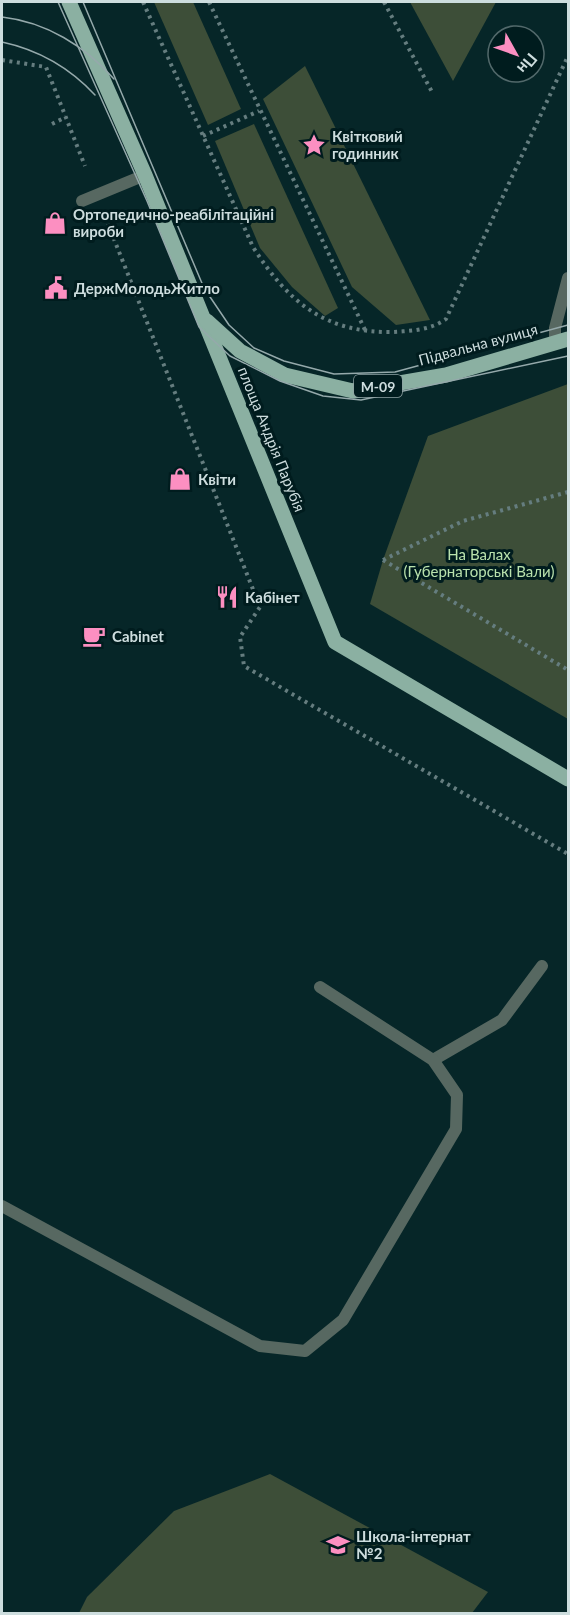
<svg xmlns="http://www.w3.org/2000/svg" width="570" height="1615" font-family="Lato,sans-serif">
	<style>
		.green { fill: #3d4e38 }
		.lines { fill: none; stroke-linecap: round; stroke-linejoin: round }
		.path { stroke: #657d7f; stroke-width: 4; stroke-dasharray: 3 4.5; stroke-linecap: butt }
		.lane { stroke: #576861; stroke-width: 12 }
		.street { stroke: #576861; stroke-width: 12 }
		.primary { stroke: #8bb0a2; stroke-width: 15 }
		.tram { stroke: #95a9ab; stroke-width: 1.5 }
		.labels { text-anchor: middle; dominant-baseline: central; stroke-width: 6; stroke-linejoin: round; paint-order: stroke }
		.shield { fill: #001c1e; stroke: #90a3a4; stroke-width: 1.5 }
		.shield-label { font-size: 14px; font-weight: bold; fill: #cdddde }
		.poi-label { font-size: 15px; font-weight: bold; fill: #cdddde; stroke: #001c1e; text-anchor: start }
		.street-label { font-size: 15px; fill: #cdddde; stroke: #001c1e }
		.park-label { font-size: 15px; fill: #b9e2ad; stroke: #001c1e }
	</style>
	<rect width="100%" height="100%" fill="#062628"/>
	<g class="green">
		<path d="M154 2H193L241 109 208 125Z"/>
		<path d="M410 2H496L453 81Z"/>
		<path d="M305 66 430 320 396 325 352 287 263 99Z"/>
		<path d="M254 124 338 308 325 316 292 287 260 248 215 141Z"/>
		<path d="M568 384V719L370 604 383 560 428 436Z"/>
		<path d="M270 1474 488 1592 472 1613H79L87 1597 174 1511Z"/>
	</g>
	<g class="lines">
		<g class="path">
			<path d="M143 2 253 247C288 302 325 333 392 332 411 331 431 330 446 319L568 56"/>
			<path d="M209 2 366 332"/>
			<path d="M384 2 432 92"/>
			<path d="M2 60 46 67 85 166"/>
			<path d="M52 124 66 117"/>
			<path d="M203 136 259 111"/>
			<path d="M108 224 260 607 240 637 244 666 568 854"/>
			<path d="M383 560 568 670"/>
			<path d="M383 560 463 521 568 492"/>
		</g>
		<g class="lane">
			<path d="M82 201 145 175"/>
			<path d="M433 1060 502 1020 542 966"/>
			<path d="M2 1206 260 1346 305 1351 343 1320 456 1129 457 1095 433 1060 320 987"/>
		</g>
		<path class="street" d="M555 342V328L568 278"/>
		<g class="primary">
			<path d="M69 2 145 175 335 642 568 779"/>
			<path d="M207 321 240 351 285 375 353 391 446 375 568 339"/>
		</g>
		<g class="tram">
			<path d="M58 2 147 201 199 327 230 356 280 381 323 396 361 400 568 356"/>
			<path d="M83 2 204 288 229 325 254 348 284 361 334 374 395 372 568 325"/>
			<path d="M2 17C46 22 85 46 114 79"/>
			<path d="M2 42C39 50 69 67 95 95"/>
		</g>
	</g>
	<defs>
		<g id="sight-bare" transform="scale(1.8)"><path d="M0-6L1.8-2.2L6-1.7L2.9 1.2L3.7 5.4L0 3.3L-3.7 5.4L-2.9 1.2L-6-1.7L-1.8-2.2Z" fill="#fc8fc1" stroke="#001c1e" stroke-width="2.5" paint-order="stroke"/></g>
		<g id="shop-bare" transform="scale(1.8)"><path d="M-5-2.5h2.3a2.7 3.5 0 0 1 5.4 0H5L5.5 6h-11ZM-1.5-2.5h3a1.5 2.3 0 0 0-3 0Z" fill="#fc8fc1" stroke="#001c1e" stroke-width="2.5" paint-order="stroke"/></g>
		<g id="civic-bare" transform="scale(1.8)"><path d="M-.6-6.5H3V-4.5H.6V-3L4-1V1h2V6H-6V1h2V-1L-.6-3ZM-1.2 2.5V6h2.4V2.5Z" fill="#fc8fc1" stroke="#001c1e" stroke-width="2.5" paint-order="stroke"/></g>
		<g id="restaurant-bare" transform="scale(1.8)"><path d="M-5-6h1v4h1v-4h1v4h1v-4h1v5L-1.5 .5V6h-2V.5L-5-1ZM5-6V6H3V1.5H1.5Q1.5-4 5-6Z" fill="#fc8fc1" stroke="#001c1e" stroke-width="2.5" paint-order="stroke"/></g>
		<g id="cafe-bare" transform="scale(1.8)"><path d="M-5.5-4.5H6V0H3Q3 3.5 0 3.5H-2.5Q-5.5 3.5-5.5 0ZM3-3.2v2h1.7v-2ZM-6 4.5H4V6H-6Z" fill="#fc8fc1" stroke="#001c1e" stroke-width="2.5" paint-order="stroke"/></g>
		<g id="school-bare" transform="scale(1.8)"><path d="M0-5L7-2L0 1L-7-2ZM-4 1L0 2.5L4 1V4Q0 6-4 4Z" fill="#fc8fc1" stroke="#001c1e" stroke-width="2.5" paint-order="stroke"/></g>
	</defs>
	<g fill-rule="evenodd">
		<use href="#sight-bare" x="314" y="145"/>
		<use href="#shop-bare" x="55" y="223"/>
		<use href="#civic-bare" x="56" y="288"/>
		<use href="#shop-bare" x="180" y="479"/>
		<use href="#restaurant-bare" x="227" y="597"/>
		<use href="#cafe-bare" x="94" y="636"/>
		<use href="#school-bare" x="338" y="1545"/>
	</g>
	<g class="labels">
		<rect class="shield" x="354" y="375" width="48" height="22" rx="4.5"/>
		<g class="shield-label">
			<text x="378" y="386">М-09</text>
		</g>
		<g class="poi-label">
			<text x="332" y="136">Квітковий<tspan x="332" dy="17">годинник</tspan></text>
			<text x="73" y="214">Ортопедично-реабілітаційні<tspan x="73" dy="17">вироби</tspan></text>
			<text x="74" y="288">ДержМолодьЖитло</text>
			<text x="198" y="479">Квіти</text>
			<text x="245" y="597">Кабінет</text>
			<text x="112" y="636">Cabinet</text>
			<text x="356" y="1536">Школа-інтернат<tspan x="356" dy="17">№2</tspan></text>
		</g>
		<g class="street-label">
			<text transform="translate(478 344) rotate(-15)">Підвальна вулиця</text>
			<text transform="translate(272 439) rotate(68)">площа Андрія Парубія</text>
		</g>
		<g class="park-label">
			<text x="479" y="554">На Валах<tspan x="479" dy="17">(Губернаторські Вали)</tspan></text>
		</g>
	</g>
	<rect width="570" height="1615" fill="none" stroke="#cdddde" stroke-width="6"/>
	<g transform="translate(516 54) rotate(130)"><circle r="28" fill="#001c1e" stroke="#52696b" stroke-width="1.5"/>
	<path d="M0-4.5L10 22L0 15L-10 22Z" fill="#fc8fc1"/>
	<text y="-9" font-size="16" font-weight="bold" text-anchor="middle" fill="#cdddde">Пн</text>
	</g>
</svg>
